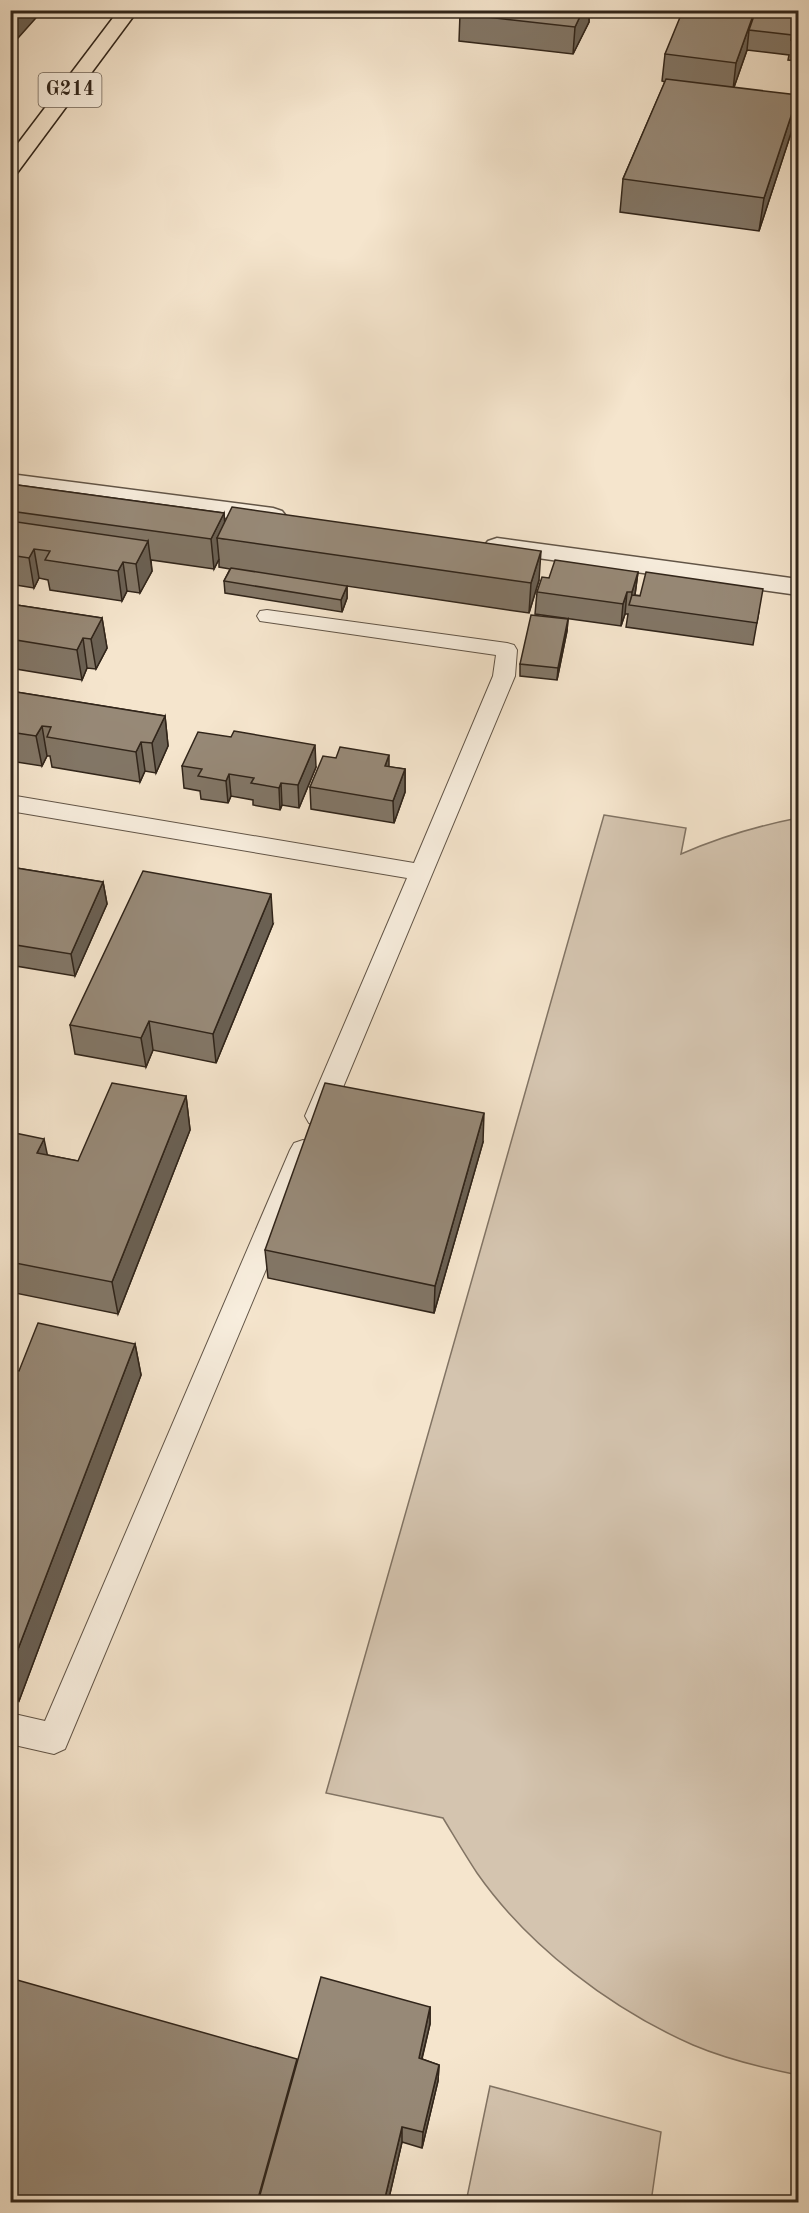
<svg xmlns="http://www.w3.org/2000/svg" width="809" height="2213" font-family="'Old Standard TT',serif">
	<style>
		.green { fill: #d4c4af; stroke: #827464; stroke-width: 1.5 }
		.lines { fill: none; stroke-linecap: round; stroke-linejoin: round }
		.service-casing { stroke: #625547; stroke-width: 2 }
		.minor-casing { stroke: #625547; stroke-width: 3 }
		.trunk-casing { stroke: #31251a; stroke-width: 3 }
		.service { fill: #f8eede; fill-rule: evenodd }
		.minor { fill: #f8eede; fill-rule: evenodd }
		.trunk { fill: #f5e5cd; fill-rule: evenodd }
		.wall { fill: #827666; stroke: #31251a; stroke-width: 1.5 }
		.shaded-wall { fill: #6a6053; stroke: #31251a; stroke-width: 1.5 }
		.building { fill: #978977; stroke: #31251a; stroke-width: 1.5 }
		.labels { text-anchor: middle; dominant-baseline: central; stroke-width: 4.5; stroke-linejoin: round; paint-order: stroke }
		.shield { fill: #f8eede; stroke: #6d6155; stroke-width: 1.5 }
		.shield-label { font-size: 20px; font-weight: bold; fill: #31251a }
	</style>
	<rect width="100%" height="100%" fill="#f5e5cd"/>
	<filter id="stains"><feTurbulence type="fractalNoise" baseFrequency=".00333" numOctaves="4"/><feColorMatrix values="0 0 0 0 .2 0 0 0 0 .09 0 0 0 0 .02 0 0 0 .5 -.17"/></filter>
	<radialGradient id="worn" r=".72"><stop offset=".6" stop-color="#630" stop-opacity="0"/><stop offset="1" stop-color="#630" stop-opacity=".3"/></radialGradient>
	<g class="green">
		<path d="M604 815 686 828 681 854C720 837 757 826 798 818V2075C763 2068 726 2059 693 2045 611 2009 528 1946 477 1873 465 1855 454 1836 443 1818L326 1793Z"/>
		<path d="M490 2086 661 2132 651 2202H466Z"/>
	</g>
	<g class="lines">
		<g class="service-casing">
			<g id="service">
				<path d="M267 610 507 643 514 645 517 650 515 676 331 1116 327 1123 318 1126 309 1123 305 1116 407 878 10 811V795L414 863 493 676 496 655 260 621 257 616 260 611Z"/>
				<path d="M303 1140 312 1143 316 1150 65 1749 54 1754 10 1744V1713L45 1721 290 1150 294 1143Z"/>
			</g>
		</g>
		<g class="minor-casing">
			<g id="minor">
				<path d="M749 10H798V20L758 16 751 14Z"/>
				<path d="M10 474 273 508 282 511 286 516 282 521 273 524 10 489Z"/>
				<path d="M497 538 798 579V595L488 551 484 546 488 541Z"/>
			</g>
		</g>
		<g class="trunk-casing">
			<path id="trunk" d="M119 10H138L17 173 10 175V154Z"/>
		</g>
		<use href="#service" class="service"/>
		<use href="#minor" class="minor"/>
		<use href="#trunk" class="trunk"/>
	</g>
	<g class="wall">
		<path d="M462 10H589V22L573 54 459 41 460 14Z"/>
		<path d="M798 15V61L788 60 789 55 747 50 734 87 793 127 759 231 620 212 623 179 665 82 662 81 665 54Z"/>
		<path d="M10 484 224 513V523L539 580 529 613 347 586V598L342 612 225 593 224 581 230 569 219 567V559L214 569 151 560 152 571 140 593 127 591 122 601 50 590 48 580 39 578 34 588 10 584Z"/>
		<path d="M638 572 635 595 759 611 753 645 626 627 628 614H625L621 626 535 614 537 592 549 578Z"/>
		<path d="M10 604 102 618 107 648 96 669 87 668 82 680 10 668Z"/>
		<path d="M568 619 567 631 557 680 520 676V664Z"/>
		<path d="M10 691 165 716 168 746 156 773 145 771 140 782 52 767 50 756H47L42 766 10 761Z"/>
		<path d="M231 737 316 767 299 808 282 805 280 810 253 805V800L231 796 228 803 201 799 200 791 184 788 182 766Z"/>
		<path d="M389 767 405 769V792L394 823 311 809 310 787Z"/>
		<path d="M10 867 103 882 107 904 75 976 10 965Z"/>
		<path d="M273 924 216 1063 153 1050 146 1067 75 1054 70 1025Z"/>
		<path d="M186 1096 190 1130 118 1314 10 1292V1132L47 1155 78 1161Z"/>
		<path d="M483 1142 434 1313 268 1278 265 1250Z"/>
		<path d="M135 1344 141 1375 19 1701 10 1699V1369L19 1371Z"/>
		<path d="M430 2007V2024L422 2059 439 2065 438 2081 422 2148 402 2142 388 2202H10L297 2062Z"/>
	</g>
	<g class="shaded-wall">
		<path d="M15 10H43L10 47V16Z"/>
		<path d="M583 10H589V22L573 54 575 27Z"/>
		<path d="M755 10H756L749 30 747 50 733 90 736 63Z"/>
		<path d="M798 95 793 127 759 231 764 198Z"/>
		<path d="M224 513 226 539 217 538 219 559 214 569 211 539Z"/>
		<path d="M148 541 152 571 140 593 136 564Z"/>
		<path d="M34 549 39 578 34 588 29 558Z"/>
		<path d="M541 551 539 580 529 613 531 583Z"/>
		<path d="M123 562 127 591 122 601 118 571Z"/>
		<path d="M638 572 635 594 632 605H631L632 592Z"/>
		<path d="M347 586V598L342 612 341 600Z"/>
		<path d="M627 592 625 614 621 626 623 604Z"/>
		<path d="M102 618 107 648 96 669 91 639Z"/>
		<path d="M568 619 567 631 557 680 558 668Z"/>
		<path d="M83 638 87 668 82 680 77 650Z"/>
		<path d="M165 716 168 746 156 773 152 743Z"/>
		<path d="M42 726 47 756 42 766 36 736Z"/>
		<path d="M141 742 145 771 140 782 136 752Z"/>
		<path d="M315 745 316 767 299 808 298 785Z"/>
		<path d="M389 755V778L385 766Z"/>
		<path d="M405 769V792L394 823 393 801Z"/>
		<path d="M229 774 231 796 228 803 226 781Z"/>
		<path d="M281 783 282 805 280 810 279 788Z"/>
		<path d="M103 882 107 904 75 976 71 954Z"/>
		<path d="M271 894 273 924 216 1063 213 1034Z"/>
		<path d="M149 1021 153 1050 146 1067 141 1038Z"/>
		<path d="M186 1096 190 1130 118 1314 112 1282Z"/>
		<path d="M484 1113 483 1142 434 1313 435 1286Z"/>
		<path d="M44 1139 51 1172 37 1153Z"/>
		<path d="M135 1344 141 1375 19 1701 10 1678V1670Z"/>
		<path d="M430 2007V2024L418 2074 419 2058Z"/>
		<path d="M297 2059 300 2079 266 2202H257Z"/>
		<path d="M439 2065 438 2081 422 2148 423 2132Z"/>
		<path d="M402 2127V2142L388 2202H384Z"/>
	</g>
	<g class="building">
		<path d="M10 10H15L10 16Z"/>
		<path d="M462 10H583L575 27 460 14Z"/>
		<path d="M683 10H755L736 63 665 54Z"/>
		<path d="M756 10 798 15V41L791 40 792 35 749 30Z"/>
		<path d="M666 79 798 95 764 198 623 179Z"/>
		<path d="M10 484 224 513 211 539 10 511Z"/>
		<path d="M232 507 541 551 531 583 217 538Z"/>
		<path d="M10 521 148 541 136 564 123 562 118 571 45 560 50 551 34 549 29 558 10 555Z"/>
		<path d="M555 560 638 572 632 592H627L623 604 537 592 542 577 549 578Z"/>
		<path d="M231 568 347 586 341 600 224 581Z"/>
		<path d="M646 572 763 589 757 623 629 605 632 595 640 596Z"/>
		<path d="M10 604 102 618 91 639 83 638 77 650 10 639Z"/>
		<path d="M531 615 568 619 558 668 520 664Z"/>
		<path d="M10 691 165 716 152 743 141 742 136 752 47 737 51 727 42 726 36 736 10 732Z"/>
		<path d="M234 731 315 745 298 785 281 783 279 788 251 783 254 778 229 774 226 781 198 776 202 769 182 766 198 732 231 737Z"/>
		<path d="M340 747 389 755 385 766 405 769 393 801 310 787 323 756 336 758Z"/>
		<path d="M10 867 103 882 71 954 10 944Z"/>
		<path d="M143 871 271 894 213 1034 149 1021 141 1038 70 1025Z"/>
		<path d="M112 1083 186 1096 112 1282 10 1262V1132L44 1139 37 1153 78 1161Z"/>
		<path d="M325 1083 484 1113 435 1286 265 1250Z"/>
		<path d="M38 1323 135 1344 10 1670V1369L19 1371Z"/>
		<path d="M321 1977 430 2007 419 2058 439 2065 423 2132 402 2127 384 2202H258Z"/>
		<path d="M10 1978 297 2059 257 2202H10Z"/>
	</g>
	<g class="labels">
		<rect class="shield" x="38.5" y="73" width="63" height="34" rx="4.5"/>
		<g class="shield-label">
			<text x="70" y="90">G214</text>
		</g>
	</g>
	<rect width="809" height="2213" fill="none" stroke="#f5e5cd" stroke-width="36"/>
	<rect x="12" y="12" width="785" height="2189" fill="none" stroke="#31251a" stroke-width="3"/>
	<rect x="18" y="18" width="773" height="2177" fill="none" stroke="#31251a" stroke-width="1.5"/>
	<rect width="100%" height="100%" filter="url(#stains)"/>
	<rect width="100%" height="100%" fill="url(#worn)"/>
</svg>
